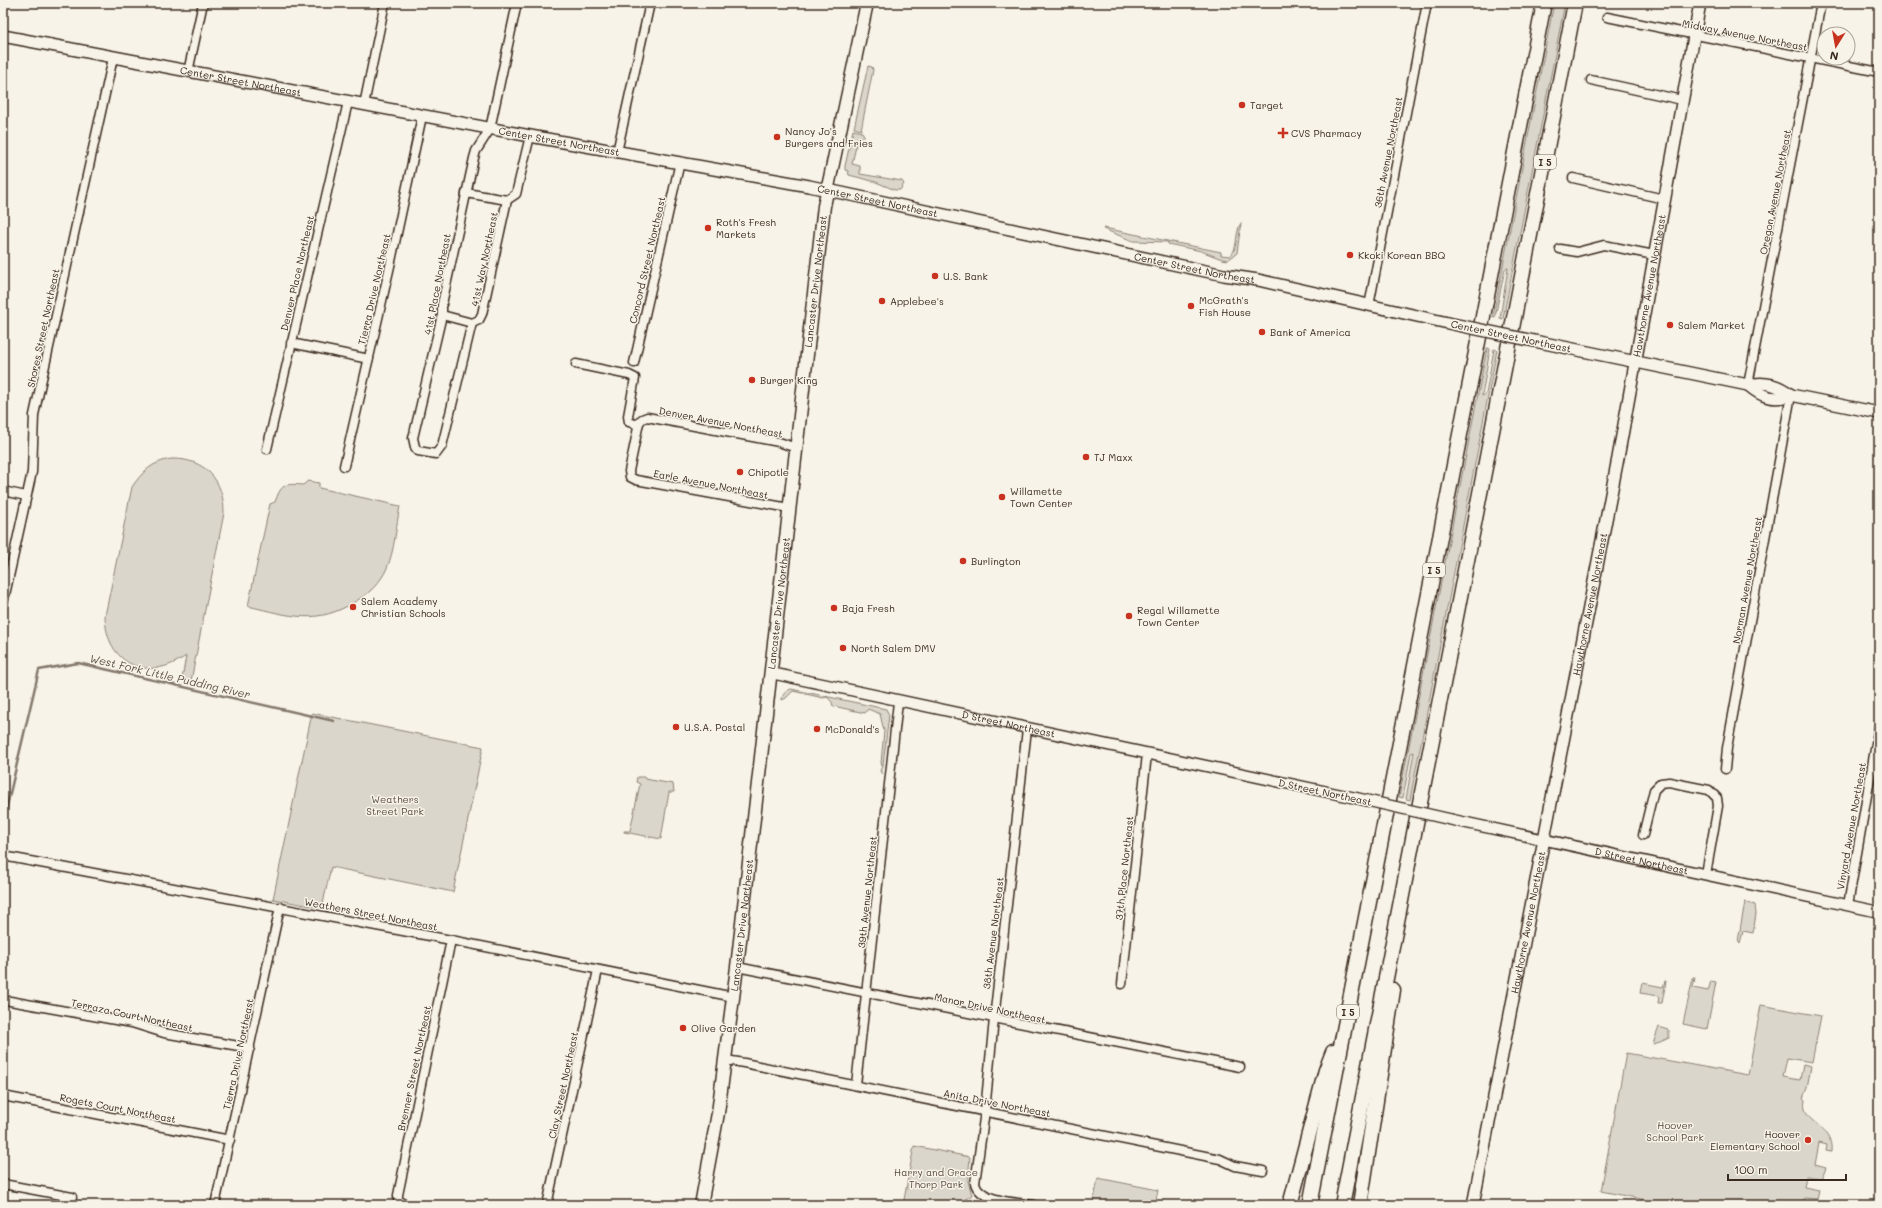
<svg xmlns="http://www.w3.org/2000/svg" width="1882" height="1208" font-family="Mali,sans-serif">
	<style>
		.green { fill: #dbd6cb; stroke: #8b8074 }
		.lines { fill: none; stroke-linecap: round; stroke-linejoin: round }
		.stream { stroke: #84786c; stroke-width: 2.5 }
		.minor-casing { stroke: #3b2a1e; stroke-width: 11 }
		.tertiary-casing { stroke: #3b2a1e; stroke-width: 13 }
		.secondary-casing { stroke: #3b2a1e; stroke-width: 14 }
		.primary-casing { stroke: #3b2a1e; stroke-width: 15 }
		.motorway-casing { stroke: #3b2a1e; stroke-width: 17 }
		.minor { stroke: #f7f3e8; stroke-width: 8 }
		.tertiary { stroke: #f7f3e8; stroke-width: 10 }
		.secondary { stroke: #f7f3e8; stroke-width: 11 }
		.primary { stroke: #f7f3e8; stroke-width: 12 }
		.motorway { stroke: #f7f3e8; stroke-width: 14 }
		.tertiary-bridge-casing { stroke: #3b2a1e; stroke-width: 13; stroke-linecap: butt }
		.secondary-bridge-casing { stroke: #3b2a1e; stroke-width: 14; stroke-linecap: butt }
		.tertiary-bridge { stroke: #f7f3e8; stroke-width: 10 }
		.secondary-bridge { stroke: #f7f3e8; stroke-width: 11 }
		.poi-dot { fill: #c8321e; stroke: #f7f3e8; stroke-width: 1.5 }
		.labels { text-anchor: middle; dominant-baseline: central; stroke-width: 3; stroke-linejoin: round; paint-order: stroke }
		.shield { fill: #f7f3e8; stroke: #73665b; stroke-width: 1 }
		.shield-label { font-size: 9px; font-weight: bold; fill: #3b2a1e }
		.street-label { font-size: 10px; fill: #3b2a1e; stroke: #f7f3e8 }
		.poi-label { font-size: 10px; fill: #3b2a1e; stroke: #f7f3e8; text-anchor: start }
		.park-label { font-size: 10px; fill: #5b4c41; stroke: #f7f3e8 }
		.water-label { font-size: 11px; font-style: italic; fill: #5f5145; stroke: #f7f3e8 }
	</style>
	<rect width="100%" height="100%" fill="#f7f3e8"/>
	<filter id="ink" filterUnits="userSpaceOnUse"><feTurbulence type="fractalNoise" baseFrequency=".025" numOctaves="2"/><feDisplacementMap in="SourceGraphic" scale="8" xChannelSelector="R" yChannelSelector="G"/><feConvolveMatrix kernelMatrix="1 2 1 2 8 2 1 2 1" color-interpolation-filters="sRGB"/></filter>
	<g filter="url(#ink)">
		<g class="green">
			<path d="M1554 3H1565L1503 319 1500 318 1508 268 1505 269 1495 317H1493Z"/>
			<path d="M868 66 872 67 873 70 861 130 854 128Z"/>
			<path d="M853 130 862 132 865 137H858L852 164 860 166V174L902 181 904 184 900 190H895L876 182 849 175 848 171 845 170V166Z"/>
			<path d="M1241 223 1237 253 1228 260 1222 259 1201 251 1168 244V242L1133 241 1103 229 1104 228 1221 252V255L1230 256C1239 248 1234 234 1241 223Z"/>
			<path d="M1487 348 1490 349 1482 396 1486 394 1494 349 1497 350 1410 800 1406 799 1414 752 1411 753 1403 798 1399 797Z"/>
			<path d="M171 459C205 458 224 480 224 513L191 681 182 679 186 656C147 683 106 664 105 616L132 487C142 472 152 462 171 459Z"/>
			<path d="M308 481 319 483V488L400 506C396 526 395 549 387 568 381 582 369 594 356 601 317 626 290 616 248 606L270 504 275 502C281 485 284 483 303 485Z"/>
			<path d="M791 689 886 709 889 715 882 774 880 771 882 766 881 763 884 731 880 714 868 709 865 713 833 706 832 702 827 697 823 698 793 691 786 698 782 700C782 694 786 691 791 689Z"/>
			<path d="M312 713 483 747 453 892 331 867 322 908 273 899Z"/>
			<path d="M637 777H644L645 779 673 784 674 792H669L661 839 624 832V831H630L640 784 636 782Z"/>
			<path d="M1745 902 1755 905 1756 914 1753 933 1743 931 1740 944 1738 941Z"/>
			<path d="M1693 978H1695L1693 988 1708 991 1711 981 1716 982 1707 1029 1683 1024Z"/>
			<path d="M1665 981H1666L1662 1003H1658L1659 996 1640 993 1642 983 1663 987Z"/>
			<path d="M1761 1005 1821 1016 1812 1062 1787 1058 1783 1077 1800 1080 1803 1064 1811 1066 1807 1088 1803 1098 1805 1100C1800 1125 1834 1123 1831 1152L1826 1151 1827 1145 1819 1143 1815 1165 1826 1168 1822 1178 1806 1176 1804 1187 1819 1190 1817 1199 1804 1198 1803 1205H1651V1201L1601 1191 1626 1053 1748 1075Z"/>
			<path d="M1659 1027 1669 1030V1038L1660 1042 1653 1044Z"/>
			<path d="M914 1146 970 1157 968 1181 972 1195 964 1200 963 1205H903Z"/>
			<path d="M1098 1178 1158 1190 1155 1205H1093Z"/>
		</g>
		<g class="lines">
			<path class="stream" d="M3 823 39 670 78 663 334 721"/>
			<g class="minor-casing">
				<g id="minor">
					<path d="M517 3 490 129 476 151 474 158 442 304V315L413 438 415 447 418 451 436 454 442 446 472 323 479 320 482 314 507 200 516 194 530 136"/>
					<path d="M1607 17 1879 72"/>
					<path d="M188 72 203 3"/>
					<path d="M1591 80 1682 100"/>
					<path d="M364 105 385 3"/>
					<path d="M617 152 650 3"/>
					<path d="M1573 178 1664 199"/>
					<path d="M466 193 507 200"/>
					<path d="M1560 249 1577 252 1604 245 1654 255"/>
					<path d="M1369 306 1427 3"/>
					<path d="M442 315 472 323"/>
					<path d="M291 343 369 359"/>
					<path d="M634 363 680 162"/>
					<path d="M576 364 629 375 635 378 628 416 629 422 638 425"/>
					<path d="M1748 385 1821 3"/>
					<path d="M267 449 348 102"/>
					<path d="M344 466 390 266 422 116"/>
					<path d="M3 491 26 496"/>
					<path d="M789 508 636 480 630 477 629 471 639 423 642 419 647 417 779 442 796 448"/>
					<path d="M3 604 32 472 34 415 113 58"/>
					<path d="M1027 729 994 1019 985 1111 975 1183C980 1202 1017 1202 1034 1205"/>
					<path d="M1725 769 1727 748 1791 395"/>
					<path d="M1643 835 1654 790 1661 783 1669 782 1709 790 1717 798 1718 806 1706 874"/>
					<path d="M3 856 451 940 734 997"/>
					<path d="M1848 905 1879 726"/>
					<path d="M737 967 1240 1067"/>
					<path d="M1122 984 1147 754"/>
					<path d="M10 1001 132 1023 164 1033 250 1048"/>
					<path d="M726 1060 744 1063 1220 1159 1235 1166 1263 1171"/>
					<path d="M856 1085 898 702"/>
					<path d="M3 1096 230 1140"/>
					<path d="M3 1184 72 1197 70 1205"/>
					<path d="M215 1205 280 907"/>
					<path d="M407 1205 398 1200V1195L451 940"/>
					<path d="M547 1205 598 970"/>
				</g>
			</g>
			<g class="tertiary-casing">
				<g id="tertiary">
					<path id="s1" d="M771 673 1356 798"/>
					<path id="s2" d="M1453 820 1879 912"/>
				</g>
			</g>
			<g class="secondary-casing">
				<g id="secondary">
					<path id="s3" d="M3 36 530 136 809 186 1224 275 1258 280 1448 323"/>
					<path d="M1544 343 1748 385C1765 381 1778 384 1791 395"/>
					<path d="M1748 385C1762 397 1773 401 1791 395L1879 413"/>
					<path id="s4" d="M1473 1205 1618 458 1700 3"/>
				</g>
			</g>
			<g class="primary-casing">
				<g id="primary">
					<path id="s5" d="M701 1205 718 1113 737 967 824 206 867 3"/>
				</g>
			</g>
			<g class="motorway-casing">
				<g id="motorway">
					<path d="M1290 1205 1326 1070 1333 1052"/>
					<path d="M1310 1205 1544 3"/>
					<path d="M1342 1205 1575 3"/>
					<path d="M1360 1205 1393 990"/>
				</g>
			</g>
			<use href="#minor" class="minor"/>
			<use href="#tertiary" class="tertiary"/>
			<use href="#secondary" class="secondary"/>
			<use href="#primary" class="primary"/>
			<use href="#motorway" class="motorway"/>
			<g class="tertiary-bridge-casing">
				<path id="tertiary-bridge" d="M1356 798 1453 820"/>
			</g>
			<g class="secondary-bridge-casing">
				<path id="secondary-bridge" d="M1448 323 1544 343"/>
			</g>
			<use href="#tertiary-bridge" class="tertiary-bridge"/>
			<use href="#secondary-bridge" class="secondary-bridge"/>
		</g>
	</g>
	<g class="poi-dot">
		<circle cx="1242" cy="105" r="4"/>
		<path d="M1281 127h4v4h4v4h-4v4h-4v-4h-4v-4h4z"/>
		<circle cx="777" cy="137" r="4"/>
		<circle cx="708" cy="228" r="4"/>
		<circle cx="1350" cy="255" r="4"/>
		<circle cx="935" cy="276" r="4"/>
		<circle cx="882" cy="301" r="4"/>
		<circle cx="1191" cy="306" r="4"/>
		<circle cx="1670" cy="325" r="4"/>
		<circle cx="1262" cy="332" r="4"/>
		<circle cx="752" cy="380" r="4"/>
		<circle cx="1086" cy="457" r="4"/>
		<circle cx="740" cy="472" r="4"/>
		<circle cx="1002" cy="497" r="4"/>
		<circle cx="963" cy="561" r="4"/>
		<circle cx="353" cy="607" r="4"/>
		<circle cx="834" cy="608" r="4"/>
		<circle cx="1129" cy="616" r="4"/>
		<circle cx="843" cy="648" r="4"/>
		<circle cx="676" cy="727" r="4"/>
		<circle cx="817" cy="729" r="4"/>
		<circle cx="683" cy="1028" r="4"/>
		<circle cx="1808" cy="1140" r="4"/>
	</g>
	<g class="labels">
		<g class="shield">
			<rect x="1534" y="155" width="22" height="14" rx="3"/>
			<rect x="1423" y="563" width="22" height="14" rx="3"/>
			<rect x="1337" y="1005" width="22" height="14" rx="3"/>
		</g>
		<g class="shield-label">
			<text x="1545" y="162">I 5</text>
			<text x="1434" y="570">I 5</text>
			<text x="1348" y="1012">I 5</text>
		</g>
		<g class="street-label">
			<text transform="translate(1745 35) rotate(11)">Midway Avenue Northeast</text>
			<text stroke="none"><textPath href="#s3" startOffset="242">Center Street Northeast</textPath></text>
			<text stroke="none"><textPath href="#s3" startOffset="566">Center Street Northeast</textPath></text>
			<text transform="translate(1388 152) rotate(-79)">36th Avenue Northeast</text>
			<text transform="translate(1775 192) rotate(-79)">Oregon Avenue Northeast</text>
			<text stroke="none"><textPath href="#s3" startOffset="890">Center Street Northeast</textPath></text>
			<text transform="translate(484 259) rotate(-78)">41st Way Northeast</text>
			<text transform="translate(647 260) rotate(-77)">Concord Street Northeast</text>
			<text stroke="none"><textPath href="#s3" startOffset="1214">Center Street Northeast</textPath></text>
			<text transform="translate(297 273) rotate(-77)">Denver Place Northeast</text>
			<text stroke="none"><textPath href="#s5" startOffset="931">Lancaster Drive Northeast</textPath></text>
			<text transform="translate(437 284) rotate(-79)">41st Place Northeast</text>
			<text stroke="none"><textPath href="#s4" startOffset="936">Hawthorne Avenue Northeast</textPath></text>
			<text transform="translate(374 289) rotate(-77)">Tierra Drive Northeast</text>
			<text transform="translate(43 328) rotate(-78)">Shores Street Northeast</text>
			<text transform="translate(1511 336) rotate(12)">Center Street Northeast</text>
			<text transform="translate(721 422) rotate(11)">Denver Avenue Northeast</text>
			<text transform="translate(711 484) rotate(11)">Earle Avenue Northeast</text>
			<text transform="translate(1747 580) rotate(-80)">Norman Avenue Northeast</text>
			<text stroke="none"><textPath href="#s5" startOffset="607">Lancaster Drive Northeast</textPath></text>
			<text stroke="none"><textPath href="#s4" startOffset="612">Hawthorne Avenue Northeast</textPath></text>
			<text stroke="none"><textPath href="#s1" startOffset="243">D Street Northeast</textPath></text>
			<text transform="translate(1325 792) rotate(12)">D Street Northeast</text>
			<text transform="translate(1851 826) rotate(-80)">Vinyard Avenue Northeast</text>
			<text stroke="none"><textPath href="#s2" startOffset="193">D Street Northeast</textPath></text>
			<text transform="translate(1124 868) rotate(-84)">37th Place Northeast</text>
			<text transform="translate(867 892) rotate(-84)">39th Avenue Northeast</text>
			<text transform="translate(371 914) rotate(11)">Weathers Street Northeast</text>
			<text stroke="none"><textPath href="#s4" startOffset="288">Hawthorne Avenue Northeast</textPath></text>
			<text stroke="none"><textPath href="#s5" startOffset="283">Lancaster Drive Northeast</textPath></text>
			<text transform="translate(993 933) rotate(-83)">38th Avenue Northeast</text>
			<text transform="translate(990 1008) rotate(12)">Manor Drive Northeast</text>
			<text transform="translate(132 1015) rotate(12)">Terraza Court Northeast</text>
			<text transform="translate(238 1054) rotate(-78)">Tierra Drive Northeast</text>
			<text transform="translate(414 1068) rotate(-78)">Brenner Street Northeast</text>
			<text transform="translate(563 1085) rotate(-78)">Clay Street Northeast</text>
			<text transform="translate(997 1103) rotate(11)">Anita Drive Northeast</text>
			<text transform="translate(118 1108) rotate(11)">Rogets Court Northeast</text>
		</g>
		<g class="poi-label">
			<text x="1250" y="105">Target</text>
			<text x="785" y="131">Nancy Jo's<tspan x="785" dy="12">Burgers and Fries</tspan></text>
			<text x="1291" y="133">CVS Pharmacy</text>
			<text x="716" y="222">Roth's Fresh<tspan x="716" dy="12">Markets</tspan></text>
			<text x="1358" y="255">Kkoki Korean BBQ</text>
			<text x="943" y="276">U.S. Bank</text>
			<text x="1199" y="300">McGrath's<tspan x="1199" dy="12">Fish House</tspan></text>
			<text x="890" y="301">Applebee's</text>
			<text x="1678" y="325">Salem Market</text>
			<text x="1270" y="332">Bank of America</text>
			<text x="760" y="380">Burger King</text>
			<text x="1094" y="457">TJ Maxx</text>
			<text x="748" y="472">Chipotle</text>
			<text x="1010" y="491">Willamette<tspan x="1010" dy="12">Town Center</tspan></text>
			<text x="971" y="561">Burlington</text>
			<text x="361" y="601">Salem Academy<tspan x="361" dy="12">Christian Schools</tspan></text>
			<text x="842" y="608">Baja Fresh</text>
			<text x="1137" y="610">Regal Willamette<tspan x="1137" dy="12">Town Center</tspan></text>
			<text x="851" y="648">North Salem DMV</text>
			<text x="684" y="727">U.S.A. Postal</text>
			<text x="825" y="729">McDonald's</text>
			<text x="691" y="1028">Olive Garden</text>
			<text x="1800" y="1134" text-anchor="end">Hoover<tspan x="1800" dy="12">Elementary School</tspan></text>
		</g>
		<g class="park-label">
			<text x="395" y="799">Weathers<tspan x="395" dy="12">Street Park</tspan></text>
			<text x="1675" y="1125">Hoover<tspan x="1675" dy="12">School Park</tspan></text>
			<text x="936" y="1172">Harry and Grace<tspan x="936" dy="12">Thorp Park</tspan></text>
		</g>
		<g class="water-label">
			<text transform="translate(170 676) rotate(13)">West Fork Little Pudding River</text>
		</g>
	</g>
	<rect width="1882" height="1208" fill="none" stroke="#f7f3e8" stroke-width="16"/>
	<rect x="8" y="8" width="1866" height="1192" fill="none" stroke="#3b2a1e" stroke-width="1.5" filter="url(#ink)"/>
	<g transform="translate(1836 46) rotate(191)"><circle r="19" fill="#f7f3e8" stroke="#aca397"/>
	<path d="M0-3L7 15L0 10L-7 15Z" fill="#c8321e"/>
	<text y="-6" font-size="11" font-weight="bold" text-anchor="middle" fill="#3b2a1e">N</text>
	</g>
	<path d="M1728 1174v6h118v-6" fill="none" stroke="#3b2a1e" stroke-width="2"/>
	<text x="1734" y="1174" font-size="12" fill="#3b2a1e" stroke="#f7f3e8" stroke-width="3" paint-order="stroke">100 m</text>
</svg>
